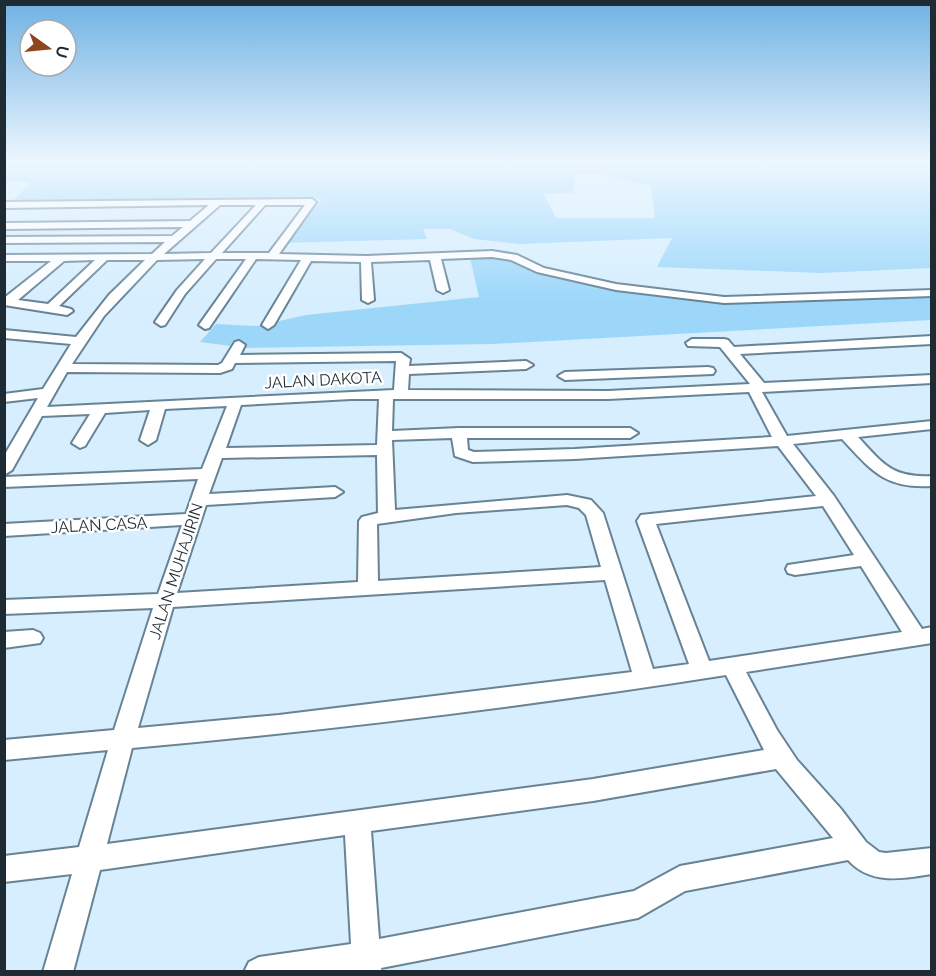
<svg xmlns="http://www.w3.org/2000/svg" width="936" height="976" font-family="Raleway,sans-serif">
	<style>
		.green { fill: #9cd7fa; fill-rule: evenodd }
		.lines { fill: none; stroke-linecap: round; stroke-linejoin: round }
		.minor-casing { stroke: #678395; stroke-width: 4 }
		.minor { fill: #fff; fill-rule: evenodd }
		.labels { text-anchor: middle; dominant-baseline: central; stroke-width: 5; stroke-linejoin: round; paint-order: stroke }
		.street-label { font-size: 16px; fill: #1f2b32; stroke: #fff }
	</style>
	<rect width="100%" height="100%" fill="#d6eefe"/>
	<g class="green">
		<path d="M4 164H931V268L820 273 657 267 672 238 519 244 474 239 450 229H423L427 239 283 243 322 199 10 204 31 182H5ZM575 174H600L651 186 655 218H556L544 194 573 193Z"/>
		<path d="M502 253 538 268 638 288 746 299 931 293V320L492 344 246 348 200 342 216 324 257 326 306 315 479 297 469 254Z"/>
	</g>
	<g class="lines">
		<g class="minor-casing">
			<g id="minor">
				<path d="M312 199 316 202 279 254 366 256 492 251 517 255 544 268 616 284 724 297 932 290V296L724 303 616 290 537 272 511 260 492 257 441 259 449 290 443 293 437 290 430 260 371 262 374 300 368 303 362 300 361 262 311 261 274 325 268 329 262 325 301 260 256 259 209 328 205 329 199 325 246 259H216L185 294 165 325 161 326 155 322 177 290 205 259 157 260 104 316 72 364 218 365 222 363 235 342 239 341 245 345 240 355 401 353 410 359 409 366 526 361 533 365 526 369 409 374 408 390 608 391 750 384 720 347 688 346 686 343 692 339H724L728 340 734 347 932 336V344L740 354 764 383 932 375V383L762 392 787 436 932 421V429L858 437C883 464 892 478 932 476V486C885 489 872 471 842 439L793 444 834 496 922 629 932 627V643L746 672 777 730 797 760 841 809 866 842 879 852 886 853 932 848V874C901 879 871 885 848 860L685 891 638 918 381 968 382 972H244L249 962 259 957 351 944 345 835 100 870 73 972H43L72 874 4 882V856L79 847 108 750 4 760V740L114 730 153 608 4 614V600L158 594 182 525 4 536V524L186 514 198 479 4 487V477L202 469 227 406 165 409 156 440 148 445 140 440 150 410 105 413 85 446 80 448 72 443 90 414 42 416 12 470 4 475V456L38 398 4 402V394L43 389 71 344 4 338V330L76 337 109 295 145 260H107L59 306 71 309 73 311 67 315 4 305V298L51 261H4V255L152 254 165 242 4 243V237L172 236 183 227 4 229V223L190 221 209 205 4 208V202ZM220 205H256L211 253 164 254ZM265 205H305L269 253H222ZM95 260 48 304 18 300 64 261ZM396 361 394 390 47 407 67 372 220 373 232 369 235 363ZM749 392 772 437 575 449 474 452 468 450 467 438H630L638 433 630 428H459L392 431 393 399H608ZM351 399H379L377 445 226 448 241 405ZM452 438 455 456 473 462 575 459 778 446 816 496 641 515 637 521 689 664 653 669 603 513 591 500 567 495 395 510 392 440ZM377 455 378 513 362 517 359 521 358 582 177 593 206 505 335 497 343 492 335 487 209 494 222 458ZM567 505 579 508 586 515 601 567 378 581 377 524 456 513ZM823 506 854 555 788 565 786 569 788 573 795 575 861 566 902 632 709 661 656 524ZM605 580 632 672 279 715 138 728 173 607ZM726 675 764 750 593 779 107 844 132 748C331 730 529 706 726 675ZM776 769 833 838 680 866 634 891 379 939 371 831 593 801Z"/>
				<path d="M708 367 713 368 715 371 713 374 565 380 558 376 565 372Z"/>
				<path d="M33 630 40 633 43 638 40 643 4 648V632Z"/>
			</g>
		</g>
		<use href="#minor" class="minor"/>
	</g>
	<linearGradient id="sky" x2="0" y2="1"><stop stop-color="#6fb1e3"/><stop offset="0.54" stop-color="#edf7ff"/><stop offset="1" stop-color="#edf7ff" stop-opacity="0"/></linearGradient>
	<rect width="936" height="301" fill="url(#sky)"/>
	<g class="labels">
		<g class="street-label">
			<text transform="translate(323 380) rotate(-3)">JALAN DAKOTA</text>
			<text transform="translate(99 525) rotate(-3)">JALAN CASA</text>
			<text transform="translate(176 571) rotate(-72)">JALAN MUHAJIRIN</text>
		</g>
	</g>
	<rect width="936" height="976" fill="none" stroke="#1f2b32" stroke-width="12"/>
	<g transform="translate(48 48) rotate(105)"><circle r="28" fill="#ffffff" stroke="#a5aaad" stroke-width="1.5"/>
	<path d="M0-4.5L10 22L0 15L-10 22Z" fill="#8c471e"/>
	<text y="-9" font-size="16" font-weight="bold" text-anchor="middle" fill="#1f2b32">U</text>
	</g>
</svg>
